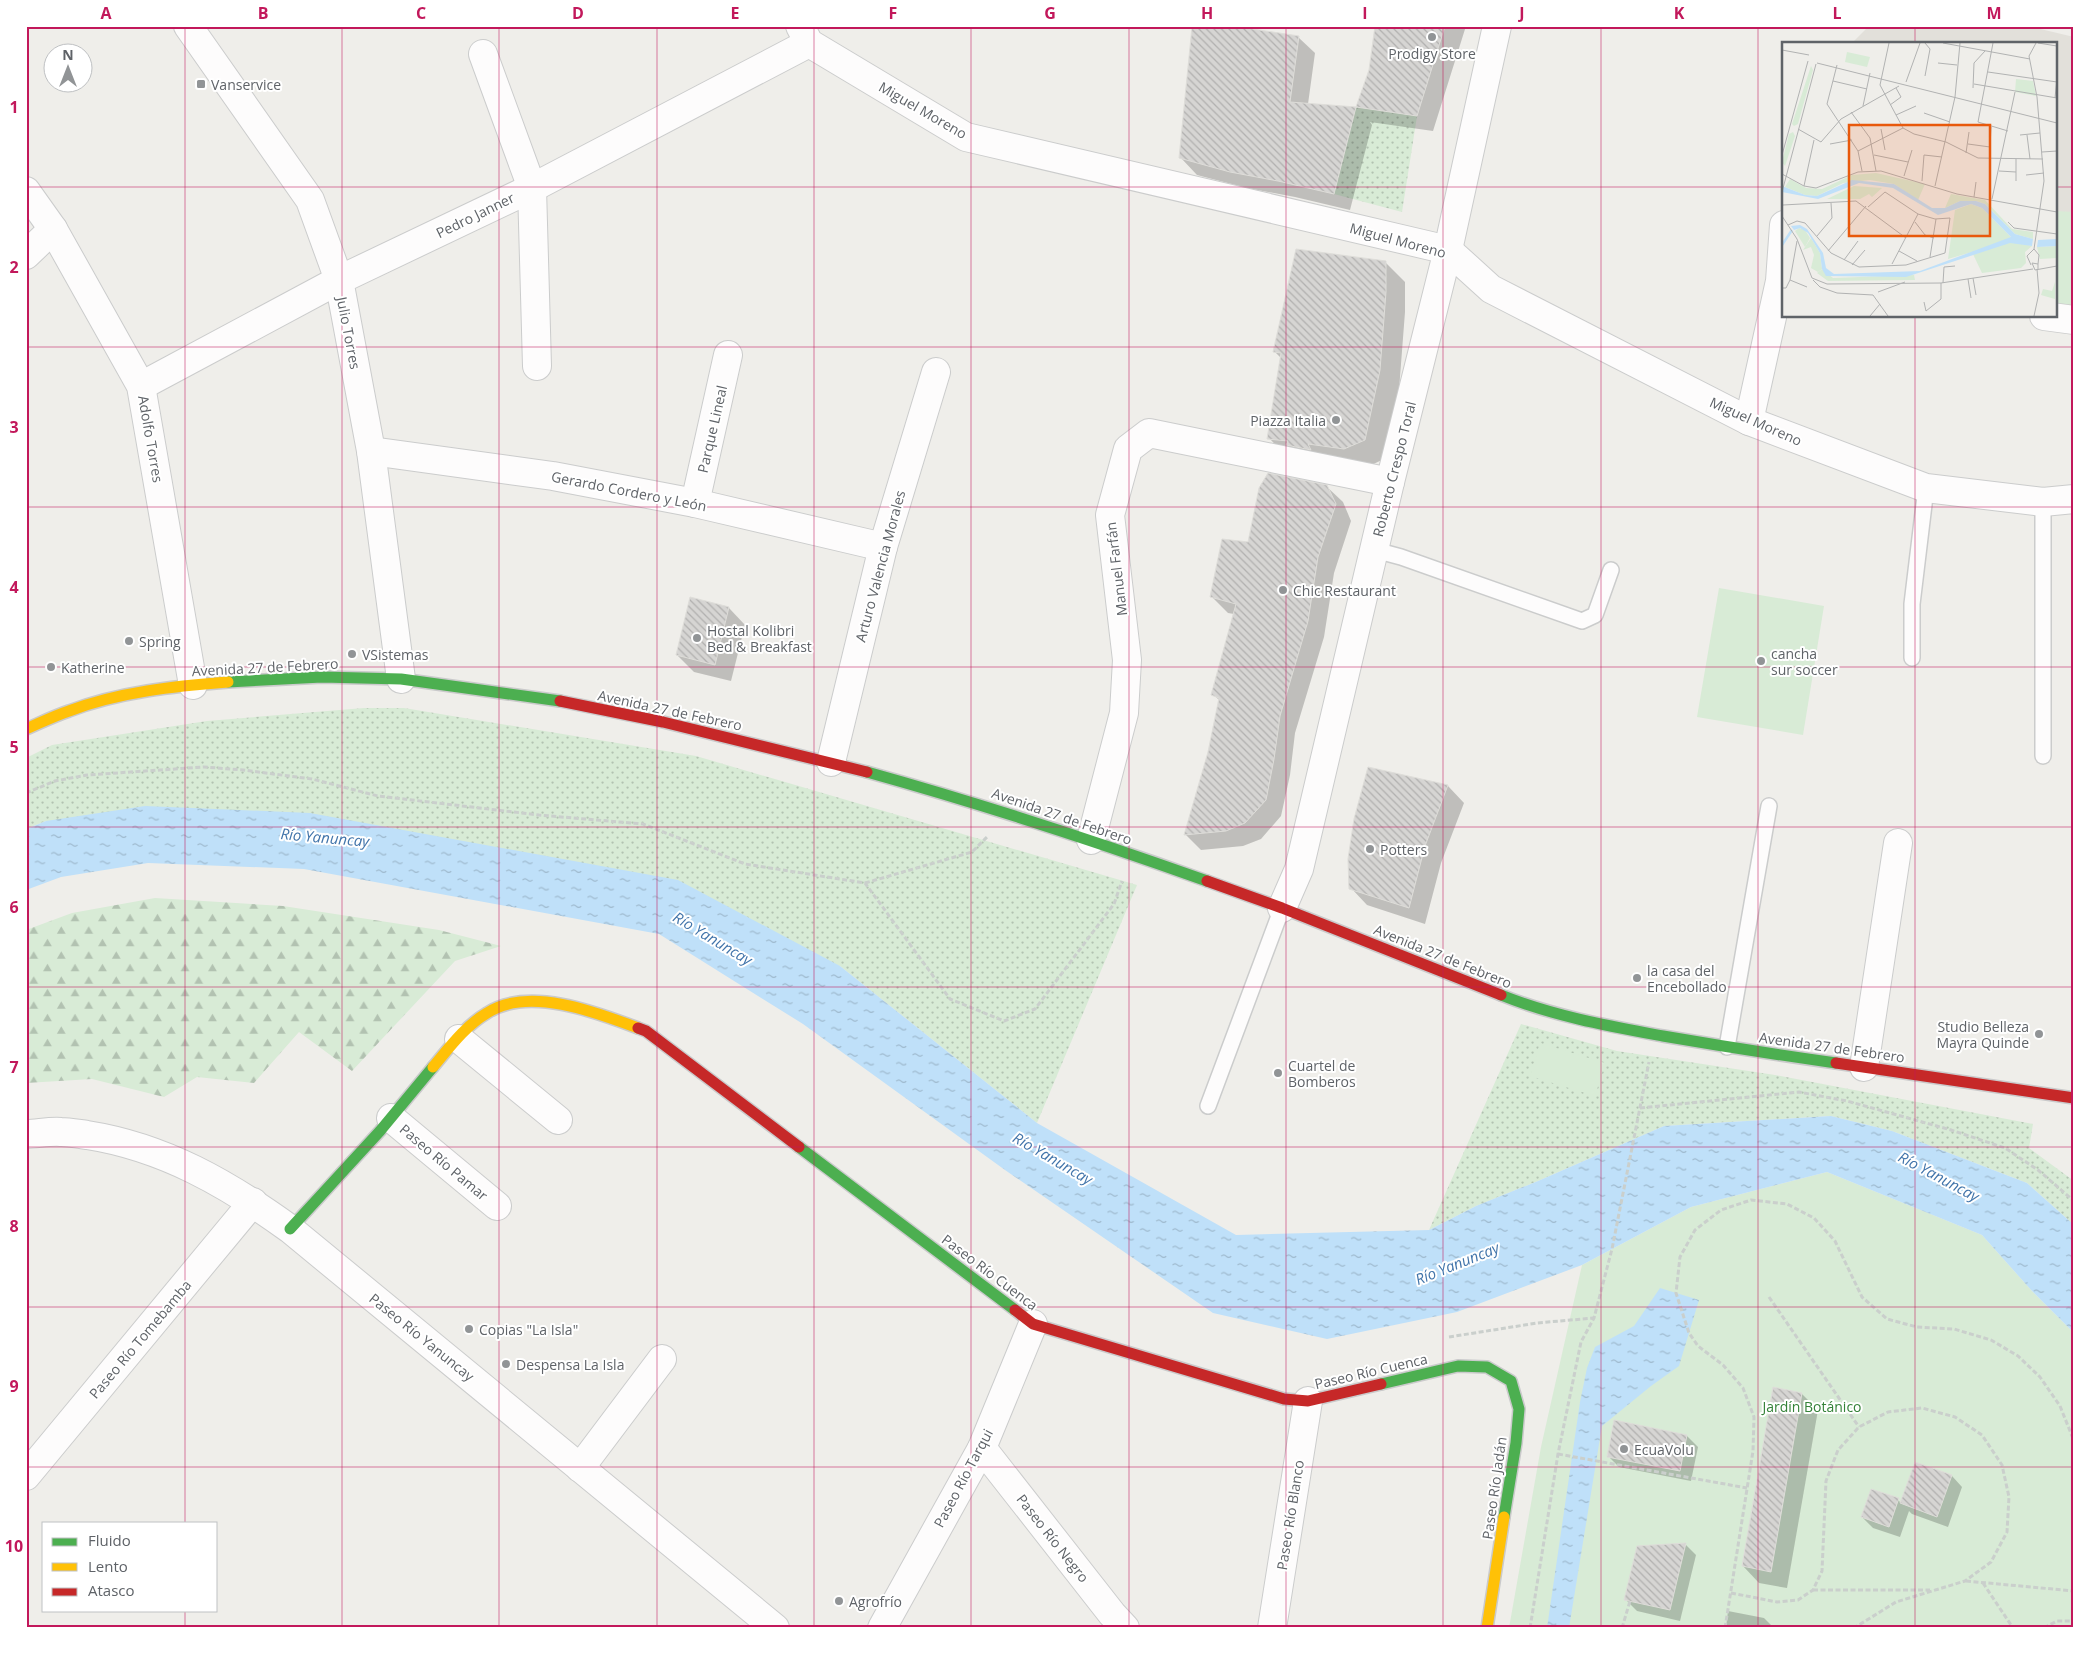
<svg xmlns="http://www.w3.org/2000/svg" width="2100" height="1654" font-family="'Open Sans',sans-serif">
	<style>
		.education { fill: #e2e0da }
		.grass { fill: url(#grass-dots) }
		.forest { fill: url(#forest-firs) }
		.garden { fill: #d8ebd6 }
		.water { fill: url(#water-ripples) }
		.shadow { fill: #0003 }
		.building { fill: url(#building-back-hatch); stroke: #deddd9 }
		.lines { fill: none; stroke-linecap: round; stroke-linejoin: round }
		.lane-casing { stroke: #cbcccc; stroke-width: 18 }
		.street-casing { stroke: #cbcccc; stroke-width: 30 }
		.fast-casing { stroke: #cacacb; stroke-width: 14 }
		.slow-casing { stroke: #cacacb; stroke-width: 14 }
		.jam-casing { stroke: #cacacb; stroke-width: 14 }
		.path { stroke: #cacfcc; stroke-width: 3; stroke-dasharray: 5 2.5; stroke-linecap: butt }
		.lane { stroke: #fdfcfc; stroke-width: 15 }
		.street { stroke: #fdfcfc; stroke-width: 28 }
		.fast { stroke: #4caf50; stroke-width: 11 }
		.slow { stroke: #ffc107; stroke-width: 11 }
		.jam { stroke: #c62828; stroke-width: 11 }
		.grid { fill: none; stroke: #c2185b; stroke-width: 1; stroke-opacity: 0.55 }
		.poi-dot { fill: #919496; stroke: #fff; stroke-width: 2 }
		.labels { text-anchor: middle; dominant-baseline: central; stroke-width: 4; stroke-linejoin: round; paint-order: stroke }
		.poi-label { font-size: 14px; fill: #5f6368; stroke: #fff; text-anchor: start }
		.street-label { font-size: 14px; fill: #5f6368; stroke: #fff }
		.park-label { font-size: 14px; fill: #348238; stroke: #fff }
		.water-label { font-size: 15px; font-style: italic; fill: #4174aa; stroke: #fff }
		.inset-river { fill: none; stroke: #bfe0f9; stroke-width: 2.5 }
		.inset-road { fill: none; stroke: #b1b2b2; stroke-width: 1 }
		.view { fill: #e8590c; fill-opacity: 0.15; stroke: #e8590c; stroke-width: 2.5 }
		.inset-edge { fill: none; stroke: #5f6368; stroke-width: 2.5 }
		.neatline { fill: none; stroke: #c2185b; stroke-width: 2 }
		.grid-label { font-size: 16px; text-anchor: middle; font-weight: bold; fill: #c2185b }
	</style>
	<defs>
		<pattern id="grass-dots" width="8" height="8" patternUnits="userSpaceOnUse" patternTransform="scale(1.25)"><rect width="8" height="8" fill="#d8ebd6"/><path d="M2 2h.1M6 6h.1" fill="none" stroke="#b2c2b1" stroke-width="1.8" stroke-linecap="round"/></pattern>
		<pattern id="forest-firs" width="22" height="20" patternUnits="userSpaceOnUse" patternTransform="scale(1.25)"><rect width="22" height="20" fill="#d8ebd6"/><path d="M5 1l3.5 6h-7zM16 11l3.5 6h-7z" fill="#b2c2b1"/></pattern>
		<pattern id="water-ripples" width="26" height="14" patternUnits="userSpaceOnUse" patternTransform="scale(1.25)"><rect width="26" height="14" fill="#bfe0f9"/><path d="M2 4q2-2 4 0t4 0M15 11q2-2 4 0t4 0" fill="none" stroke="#9eb9cd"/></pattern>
		<pattern id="building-back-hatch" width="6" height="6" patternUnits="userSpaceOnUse" patternTransform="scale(1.25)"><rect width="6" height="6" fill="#d6d5d3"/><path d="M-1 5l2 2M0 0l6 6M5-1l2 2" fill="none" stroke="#b1b0af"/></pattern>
	</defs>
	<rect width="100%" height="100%" fill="#efeeea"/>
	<path class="education" d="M1869 26H2028L2074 37V310L2056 307V44H1851Z"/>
	<g class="grass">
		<path d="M1356 107 1417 116 1402 212 1334 194Z"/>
		<path d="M364 708H404L696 756 1137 885 1037 1123 840 966 46 821 26 829V758L52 745 207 721Z"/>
		<path d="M1521 1024 1617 1051 1775 1075 2033 1124 2029 1148 2074 1181V1225L2027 1183 1892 1131 1831 1116 1664 1126 1538 1181 1476 1206 1429 1230Z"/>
	</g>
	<path class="forest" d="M155 898 283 906 439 930 501 946 455 961 352 1071 299 1032 254 1083 197 1077 164 1097 92 1079 26 1083V930L72 913Z"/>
	<g class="garden">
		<path d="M2056 211 2074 212V308L2056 305Z"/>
		<path d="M1719 588 1824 606 1803 735 1697 717Z"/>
		<path d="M1540 1043 1605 1063 1595 1096 1530 1076Z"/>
		<path d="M1827 1172 1982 1235 2032 1291 2074 1333V1628H1509L1541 1447 1582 1265 1691 1207Z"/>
	</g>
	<g class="water">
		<path d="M145 806 310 813 678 880 840 966 1037 1123 1236 1235 1429 1230 1476 1206 1538 1181 1664 1126 1831 1116 1892 1131 2027 1183 2074 1225V1333L2032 1291 1982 1235 1827 1172 1691 1207 1582 1265 1457 1312 1327 1339 1213 1313 1005 1170 803 1024 659 934 304 869 148 863 61 877 26 890V829L46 821Z"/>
		<path d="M1660 1288 1699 1300 1679 1366 1651 1386 1602 1426 1569 1628H1547L1580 1402 1587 1368 1595 1347 1634 1326Z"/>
	</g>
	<g class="shadow">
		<path d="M1376 26H1466L1433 131 1370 122 1372 125 1350 210 1295 197 1247 188 1197 175 1181 158 1298 37 1315 53 1308 104 1357 108 1370 70Z"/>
		<path d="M1385 262 1405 282V312L1399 390 1384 459 1365 468 1288 458 1269 438 1281 358 1275 352Z"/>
		<path d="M1326 486 1343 502 1351 521 1334 573 1324 637 1295 733 1290 775 1281 816 1261 839 1243 846 1201 850 1185 834 1209 752 1220 701 1213 694 1234 614 1228 613 1212 597 1249 544Z"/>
		<path d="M691 599 729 608 745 625 731 681 694 672 677 655Z"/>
		<path d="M1369 769 1448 786 1464 803 1441 863 1425 924 1367 905 1351 888Z"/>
		<path d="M1802 1394 1818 1410 1787 1588 1759 1583 1743 1566Z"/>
		<path d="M1687 1436 1698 1447 1691 1481 1619 1467 1608 1456Z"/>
		<path d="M1952 1476 1962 1487 1948 1527 1912 1514 1909 1511 1900 1537 1873 1528 1862 1517 1898 1500 1901 1503Z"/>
		<path d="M1685 1544 1696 1555 1680 1621 1637 1611 1626 1600Z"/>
		<path d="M1728 1611 1764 1618 1774 1628H1726Z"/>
	</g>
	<g class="building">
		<path d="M1375 26H1445L1417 116 1356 107 1369 70Z"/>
		<path d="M1192 27 1246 28 1299 36 1290 102 1356 107 1334 194 1278 181 1230 172 1179 158Z"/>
		<path d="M1296 249 1386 261V292L1380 370 1365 440 1344 449 1308 444 1311 450 1286 445 1288 441 1267 439 1281 353 1273 352Z"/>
		<path d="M1268 473 1327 485 1336 504 1318 557 1308 621 1280 716 1274 759 1266 800 1245 823 1226 831 1184 835 1208 752 1219 698 1211 695 1236 604 1210 597 1222 539 1248 542 1259 488Z"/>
		<path d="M690 597 729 607 715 665 676 655Z"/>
		<path d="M1368 767 1448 785 1425 846 1409 908 1349 889 1348 859 1354 819Z"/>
		<path d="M1773 1387 1802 1393 1771 1572 1742 1566Z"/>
		<path d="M1614 1420 1687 1435 1680 1471 1607 1457Z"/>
		<path d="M1915 1462 1952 1475 1937 1517 1900 1503Z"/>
		<path d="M1871 1489 1899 1498 1889 1527 1861 1517Z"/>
		<path d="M1686 1543 1670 1610 1624 1600 1637 1546Z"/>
	</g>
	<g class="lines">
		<g class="lane-casing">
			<g id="lane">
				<path d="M2043 502V756"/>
				<path d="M1375 550 1401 557 1582 621 1595 615 1611 570"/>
				<path d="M1912 658V604L1926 488"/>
				<path d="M1727 1047 1769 806"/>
				<path d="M1208 1106 1282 908"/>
			</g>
		</g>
		<g class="street-casing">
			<g id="street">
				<path d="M188 26 310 200 339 280 371 451 401 679"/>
				<path d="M800 26 809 43 966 137 1448 250 1491 289 1749 421 1926 488 2043 502 2074 499"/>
				<path d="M483 54 532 188 537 366"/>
				<path d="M26 191 53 229 141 386 193 685"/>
				<path d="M26 255 53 229"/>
				<path d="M2044 316 2074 320"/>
				<path d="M141 386 339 280 532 188 809 43"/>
				<path d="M1749 421 1780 281 1784 225"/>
				<path d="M371 451 553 476 695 503 883 547"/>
				<path d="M695 503 728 355"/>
				<path d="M831 762 883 547 936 372"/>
				<path d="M1091 840 1124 713 1127 660 1110 515 1128 449 1149 433 1390 482"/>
				<path d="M1282 908 1299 869 1390 482 1448 250 1497 26"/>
				<path d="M459 1039 558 1120"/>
				<path d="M1864 1067 1898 843"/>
				<path d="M391 1118 497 1206"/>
				<path d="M26 1134C37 1134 49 1131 61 1132 69 1132 79 1134 87 1135 164 1147 228 1184 290 1229L775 1628"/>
				<path d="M982 1448 1112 1614 1125 1628"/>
				<path d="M580 1468 662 1359"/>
				<path d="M26 1476 253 1202"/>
				<path d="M882 1628 982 1448 1033 1324"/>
				<path d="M1272 1628 1308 1401"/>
			</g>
		</g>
		<g class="fast-casing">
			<g id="fast">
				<path d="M228 682 322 677 401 679 560 701"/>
				<path d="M867 772C982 804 1095 841 1207 881"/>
				<path d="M1501 995C1553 1016 1609 1026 1663 1036 1721 1046 1779 1055 1836 1063"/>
				<path d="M799 1147 1015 1310"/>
				<path d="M290 1229 380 1131 433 1067"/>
				<path d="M1381 1384 1458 1366 1487 1367 1511 1381 1519 1409 1516 1443 1504 1517"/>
			</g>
		</g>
		<g class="slow-casing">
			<g id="slow">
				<path d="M26 729C40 723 54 716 69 711 118 692 176 686 228 682"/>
				<path d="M433 1067C449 1048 465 1026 487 1013 528 986 596 1012 638 1028"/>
				<path d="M1487 1628 1504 1517"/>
			</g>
		</g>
		<g class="jam-casing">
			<g id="jam">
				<path d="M560 701 663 722 867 772"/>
				<path d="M1207 881 1282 908 1501 995"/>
				<path d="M638 1028 646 1031 799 1147"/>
				<path d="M1836 1063 2074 1098"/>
				<path d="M1015 1310 1033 1324 1284 1399 1308 1401 1381 1384"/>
			</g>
		</g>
		<g class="path">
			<path d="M26 793 55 781 87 775 204 767 243 770 312 779 378 796 539 815 643 824 745 864 865 883 950 999 1004 1021 1035 1009 1114 904 1122 881"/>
			<path d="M865 883 972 852 988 836"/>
			<path d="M1640 1108 1799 1092 1847 1101 1951 1130 2005 1148 2038 1170 2074 1201"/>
			<path d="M1769 1297 1859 1427"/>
			<path d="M1449 1337 1537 1323 1594 1318"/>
			<path d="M1558 1454 1747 1488"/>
			<path d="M1966 1581 2074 1591"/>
			<path d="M1983 1583 2013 1628"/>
			<path d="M1813 1590H1930"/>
			<path d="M1731 1593 1777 1602 1798 1600 1813 1590 1822 1571 1826 1481 1838 1450 1859 1427 1888 1412 1922 1408 1955 1417 1982 1435 2002 1465 2009 1497 2007 1532 1991 1562 1965 1581 1896 1602 1854 1628"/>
			<path d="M1530 1628 1558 1454 1581 1342 1594 1318 1612 1249 1649 1062"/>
			<path d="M1622 1628 1630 1601"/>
			<path d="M1725 1628 1753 1451 1754 1417 1743 1388 1723 1365 1698 1346 1689 1333 1676 1293 1680 1257 1695 1230 1721 1210 1751 1200 1787 1204 1814 1218 1835 1241 1862 1297 1887 1319 1917 1327 1954 1329 1991 1340 2018 1356 2040 1377 2060 1406 2074 1441"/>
			<path d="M2044 1628 2057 1621H2074"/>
		</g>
		<use href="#lane" class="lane"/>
		<use href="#street" class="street"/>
		<use href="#fast" class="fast"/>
		<use href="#slow" class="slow"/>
		<use href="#jam" class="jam"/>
	</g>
	<path class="grid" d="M185 26V1523M342 26V1628M499 26V1628M657 26V1628M814 26V1628M971 26V1628M1129 26V1628M1286 26V1628M1443 26V1628M1601 26V1628M1758 26V1628M1915 26V44M26 187H1784M2056 187H2074M1915 316V1628M26 347H2074M26 507H2074M26 667H2074M26 827H2074M26 987H2074M26 1147H2074M26 1307H2074M26 1467H2074M185 1610V1628"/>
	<g class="poi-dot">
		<circle cx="1432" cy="37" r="5"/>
		<rect x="196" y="79" width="10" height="10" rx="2.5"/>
		<circle cx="1336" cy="420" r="5"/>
		<circle cx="1283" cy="590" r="5"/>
		<circle cx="697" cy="638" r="5"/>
		<circle cx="129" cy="641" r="5"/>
		<circle cx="352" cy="654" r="5"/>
		<circle cx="1761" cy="661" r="5"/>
		<circle cx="51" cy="667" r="5"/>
		<circle cx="1370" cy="849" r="5"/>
		<circle cx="1637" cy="978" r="5"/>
		<circle cx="2039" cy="1034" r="5"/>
		<circle cx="1278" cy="1073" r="5"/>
		<circle cx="469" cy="1329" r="5"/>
		<circle cx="506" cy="1364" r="5"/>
		<circle cx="1624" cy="1449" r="5"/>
		<circle cx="839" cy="1601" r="5"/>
	</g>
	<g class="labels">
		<g class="poi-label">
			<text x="1432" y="53" text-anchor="middle">Prodigy Store</text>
			<text x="211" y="84">Vanservice</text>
			<text x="1326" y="420" text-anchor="end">Piazza Italia</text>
			<text x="1293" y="590">Chic Restaurant</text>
			<text x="707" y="630">Hostal Kolibri<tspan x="707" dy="16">Bed &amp; Breakfast</tspan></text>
			<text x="139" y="641">Spring</text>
			<text x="1771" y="653">cancha<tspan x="1771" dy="16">sur soccer</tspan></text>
			<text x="362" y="654">VSistemas</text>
			<text x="61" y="667">Katherine</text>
			<text x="1380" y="849">Potters</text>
			<text x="1647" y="970">la casa del<tspan x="1647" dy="16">Encebollado</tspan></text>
			<text x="2029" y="1026" text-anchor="end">Studio Belleza<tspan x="2029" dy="16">Mayra Quinde</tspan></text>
			<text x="1288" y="1065">Cuartel de<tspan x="1288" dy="16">Bomberos</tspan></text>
			<text x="479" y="1329">Copias "La Isla"</text>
			<text x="516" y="1364">Despensa La Isla</text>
			<text x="1634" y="1449">EcuaVolu</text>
			<text x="849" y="1601">Agrofrío</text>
		</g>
		<g class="street-label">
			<text transform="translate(923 110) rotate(30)">Miguel Moreno</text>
			<text transform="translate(475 215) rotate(-26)">Pedro Janner</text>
			<text transform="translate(1398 240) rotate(15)">Miguel Moreno</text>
			<text transform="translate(349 333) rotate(79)">Julio Torres</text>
			<text transform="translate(1756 421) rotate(24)">Miguel Moreno</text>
			<text transform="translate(712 429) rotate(-77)">Parque Lineal</text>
			<text transform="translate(151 439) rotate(80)">Adolfo Torres</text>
			<text transform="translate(1394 469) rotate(-76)">Roberto Crespo Toral</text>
			<text transform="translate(629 491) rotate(11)">Gerardo Cordero y León</text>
			<text transform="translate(880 566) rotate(-75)">Arturo Valencia Morales</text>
			<text transform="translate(1116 569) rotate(-97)">Manuel Farfán</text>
			<text transform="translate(265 667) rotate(-3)">Avenida 27 de Febrero</text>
			<text transform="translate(670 710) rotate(12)">Avenida 27 de Febrero</text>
			<text transform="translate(1062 816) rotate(19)">Avenida 27 de Febrero</text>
			<text transform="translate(1443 956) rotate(22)">Avenida 27 de Febrero</text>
			<text transform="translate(1832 1047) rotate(8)">Avenida 27 de Febrero</text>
			<text transform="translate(444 1162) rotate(40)">Paseo Río Pamar</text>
			<text transform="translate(990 1272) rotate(37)">Paseo Río Cuenca</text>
			<text transform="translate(422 1337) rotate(39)">Paseo Río Yanuncay</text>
			<text transform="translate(140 1339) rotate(-50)">Paseo Río Tomebamba</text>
			<text transform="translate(1371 1371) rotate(-13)">Paseo Río Cuenca</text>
			<text transform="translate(963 1478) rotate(-62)">Paseo Río Tarqui</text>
			<text transform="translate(1494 1488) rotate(-82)">Paseo Río Jadán</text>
			<text transform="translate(1290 1515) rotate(-81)">Paseo Río Blanco</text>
			<text transform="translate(1053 1538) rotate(52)">Paseo Río Negro</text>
		</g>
		<g class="park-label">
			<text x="1812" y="1406">Jardín Botánico</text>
		</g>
		<g class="water-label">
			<text transform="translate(325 837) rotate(5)">Río Yanuncay</text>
			<text transform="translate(713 938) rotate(31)">Río Yanuncay</text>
			<text transform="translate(1053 1158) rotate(30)">Río Yanuncay</text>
			<text transform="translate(1939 1176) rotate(28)">Río Yanuncay</text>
			<text transform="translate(1457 1263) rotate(-22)">Río Yanuncay</text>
		</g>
	</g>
	<g transform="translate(1782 42)">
		<rect width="275" height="275" fill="#efeeea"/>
		<path d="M234 37 251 39 254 54 233 50ZM94 131 143 142 136 158 112 142 88 138 61 141 35 154 23 153 3 145 8 137 24 146 40 147 70 133ZM169 152 203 158 230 187 251 190V197L233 192 203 162 194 159H178L163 166ZM17 186 23 188 28 196 23 205 13 189ZM275 204V216L258 217 255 205ZM40 227 51 236 132 233 133 238 46 239 35 231Z" fill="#d8ebd6"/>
		<path d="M72 144 100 146 90 155 87 152 78 157H45ZM29 196 38 211 40 227 36 230 29 226 32 213 29 205 21 208Z" fill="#d8ebd6"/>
		<path d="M65 10 88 15 85 25 63 20ZM29 24 31 28 16 82 12 84 10 82ZM11 90 13 94 3 124 0 120 7 92ZM189 162 200 166 234 200 250 204 243 210 244 221 239 226 200 231 190 210 166 217 173 168ZM273 240V257L259 253 261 247 270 249Z" fill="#d8ebd6"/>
		<path d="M70 138 112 142 150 166H163L178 159H194L203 162 233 192 251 197 250 204 228 201 124 235 44 234 40 227 38 211 26 191 18 186 12 188 9 184 18 183 25 187 41 211 44 226 52 232 138 229 229 195 200 166 189 162 156 173 111 146 77 141 36 157 0 150V144L23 153 35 154ZM275 197V204L255 205 256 198Z" fill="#bfe0f9"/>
		<path class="inset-river" d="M0 203 10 188"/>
		<path class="inset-road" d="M107 1 98 43 121 86 132 92 164 100 196 116 261 117M161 1 248 17M211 1 196 80 226 89M254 1 247 14 255 55 262 139 252 207 257 213 256 222M256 1 275 4M0 8 27 13M35 21 275 81M156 21 175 23M55 23 45 62 76 109 80 129M206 30 275 40M143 34 148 7 143 1M51 39 85 47M124 40 138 1M192 42 275 56M191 46 192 21 203 9M173 55 178 1M273 56 275 36M108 63 119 55 114 46M81 64 88 31M69 70 88 96 94 129M142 71 168 80M114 73 134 64M16 87 39 100 59 77 117 44M99 87 103 108M238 93 258 91M245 93 248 117M48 102 70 98M186 102 208 105 209 85M76 109 121 86M260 110 275 109M184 111 187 90M0 113 26 19M92 113 126 120M217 129 234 130M0 132 22 144 34 146 76 130 99 129 175 152 275 170M244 133 262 131M122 134 130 108M140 139 142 113 160 115M234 139V117M22 144 32 98M153 144 173 55M0 150 34 22M192 155 194 140M210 157 233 50M1 163 74 159 124 196M0 174 15 197 30 236 45 242 159 241 251 227M133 180 143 193 152 196M226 180 232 186 275 192M6 183 15 179 23 181 49 211 77 225 124 223 163 211 168 176 153 177 136 172 103 150 86 165M35 194 50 176 49 161M46 209 84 164M117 209 135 219M148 215 154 177M62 218 76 199M110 222 136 172M70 223 83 208M249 223 245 214 252 207M256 227V222L250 221 253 228 275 224M191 236 194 253M186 237 189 256M8 238 25 245M31 238 38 245 55 251 91 253 106 274M161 241 162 225 173 224M0 246H4L8 238 15 199M96 250 123 240M142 260 144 269 159 257V241M88 274 98 262M252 274 257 251 255 227"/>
		<path class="view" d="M67 83H208V194H67Z"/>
		<rect width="275" height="275" class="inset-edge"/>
	</g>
	<rect width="2100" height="1654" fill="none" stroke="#ffffff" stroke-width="55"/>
	<rect x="42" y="1522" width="175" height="90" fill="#ffffff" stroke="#bfc1c3"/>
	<rect x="52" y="1538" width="25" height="8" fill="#4caf50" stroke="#bfc1c3"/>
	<text x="88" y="1546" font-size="15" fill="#5f6368">Fluido</text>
	<rect x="52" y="1563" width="25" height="8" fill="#ffc107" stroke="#bfc1c3"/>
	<text x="88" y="1572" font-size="15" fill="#5f6368">Lento</text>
	<rect x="52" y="1588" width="25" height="8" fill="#c62828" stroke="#bfc1c3"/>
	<text x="88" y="1596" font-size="15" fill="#5f6368">Atasco</text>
	<g transform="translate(68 68)"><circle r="24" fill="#ffffff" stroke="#bfc1c3"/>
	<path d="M0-4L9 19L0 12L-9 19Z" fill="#919496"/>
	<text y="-8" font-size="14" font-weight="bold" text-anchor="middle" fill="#5f6368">N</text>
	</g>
	<rect x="28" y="28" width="2044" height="1598" class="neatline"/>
	<g class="grid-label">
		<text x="106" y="19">A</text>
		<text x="263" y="19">B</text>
		<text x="421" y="19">C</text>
		<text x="578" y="19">D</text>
		<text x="735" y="19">E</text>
		<text x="893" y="19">F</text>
		<text x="1050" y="19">G</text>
		<text x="1207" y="19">H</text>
		<text x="1365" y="19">I</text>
		<text x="1522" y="19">J</text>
		<text x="1679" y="19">K</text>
		<text x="1837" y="19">L</text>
		<text x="1994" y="19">M</text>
		<text x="14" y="113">1</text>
		<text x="14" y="273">2</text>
		<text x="14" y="433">3</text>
		<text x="14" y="593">4</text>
		<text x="14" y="753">5</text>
		<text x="14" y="913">6</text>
		<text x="14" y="1073">7</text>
		<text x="14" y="1232">8</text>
		<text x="14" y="1392">9</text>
		<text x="14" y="1552">10</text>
	</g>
</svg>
